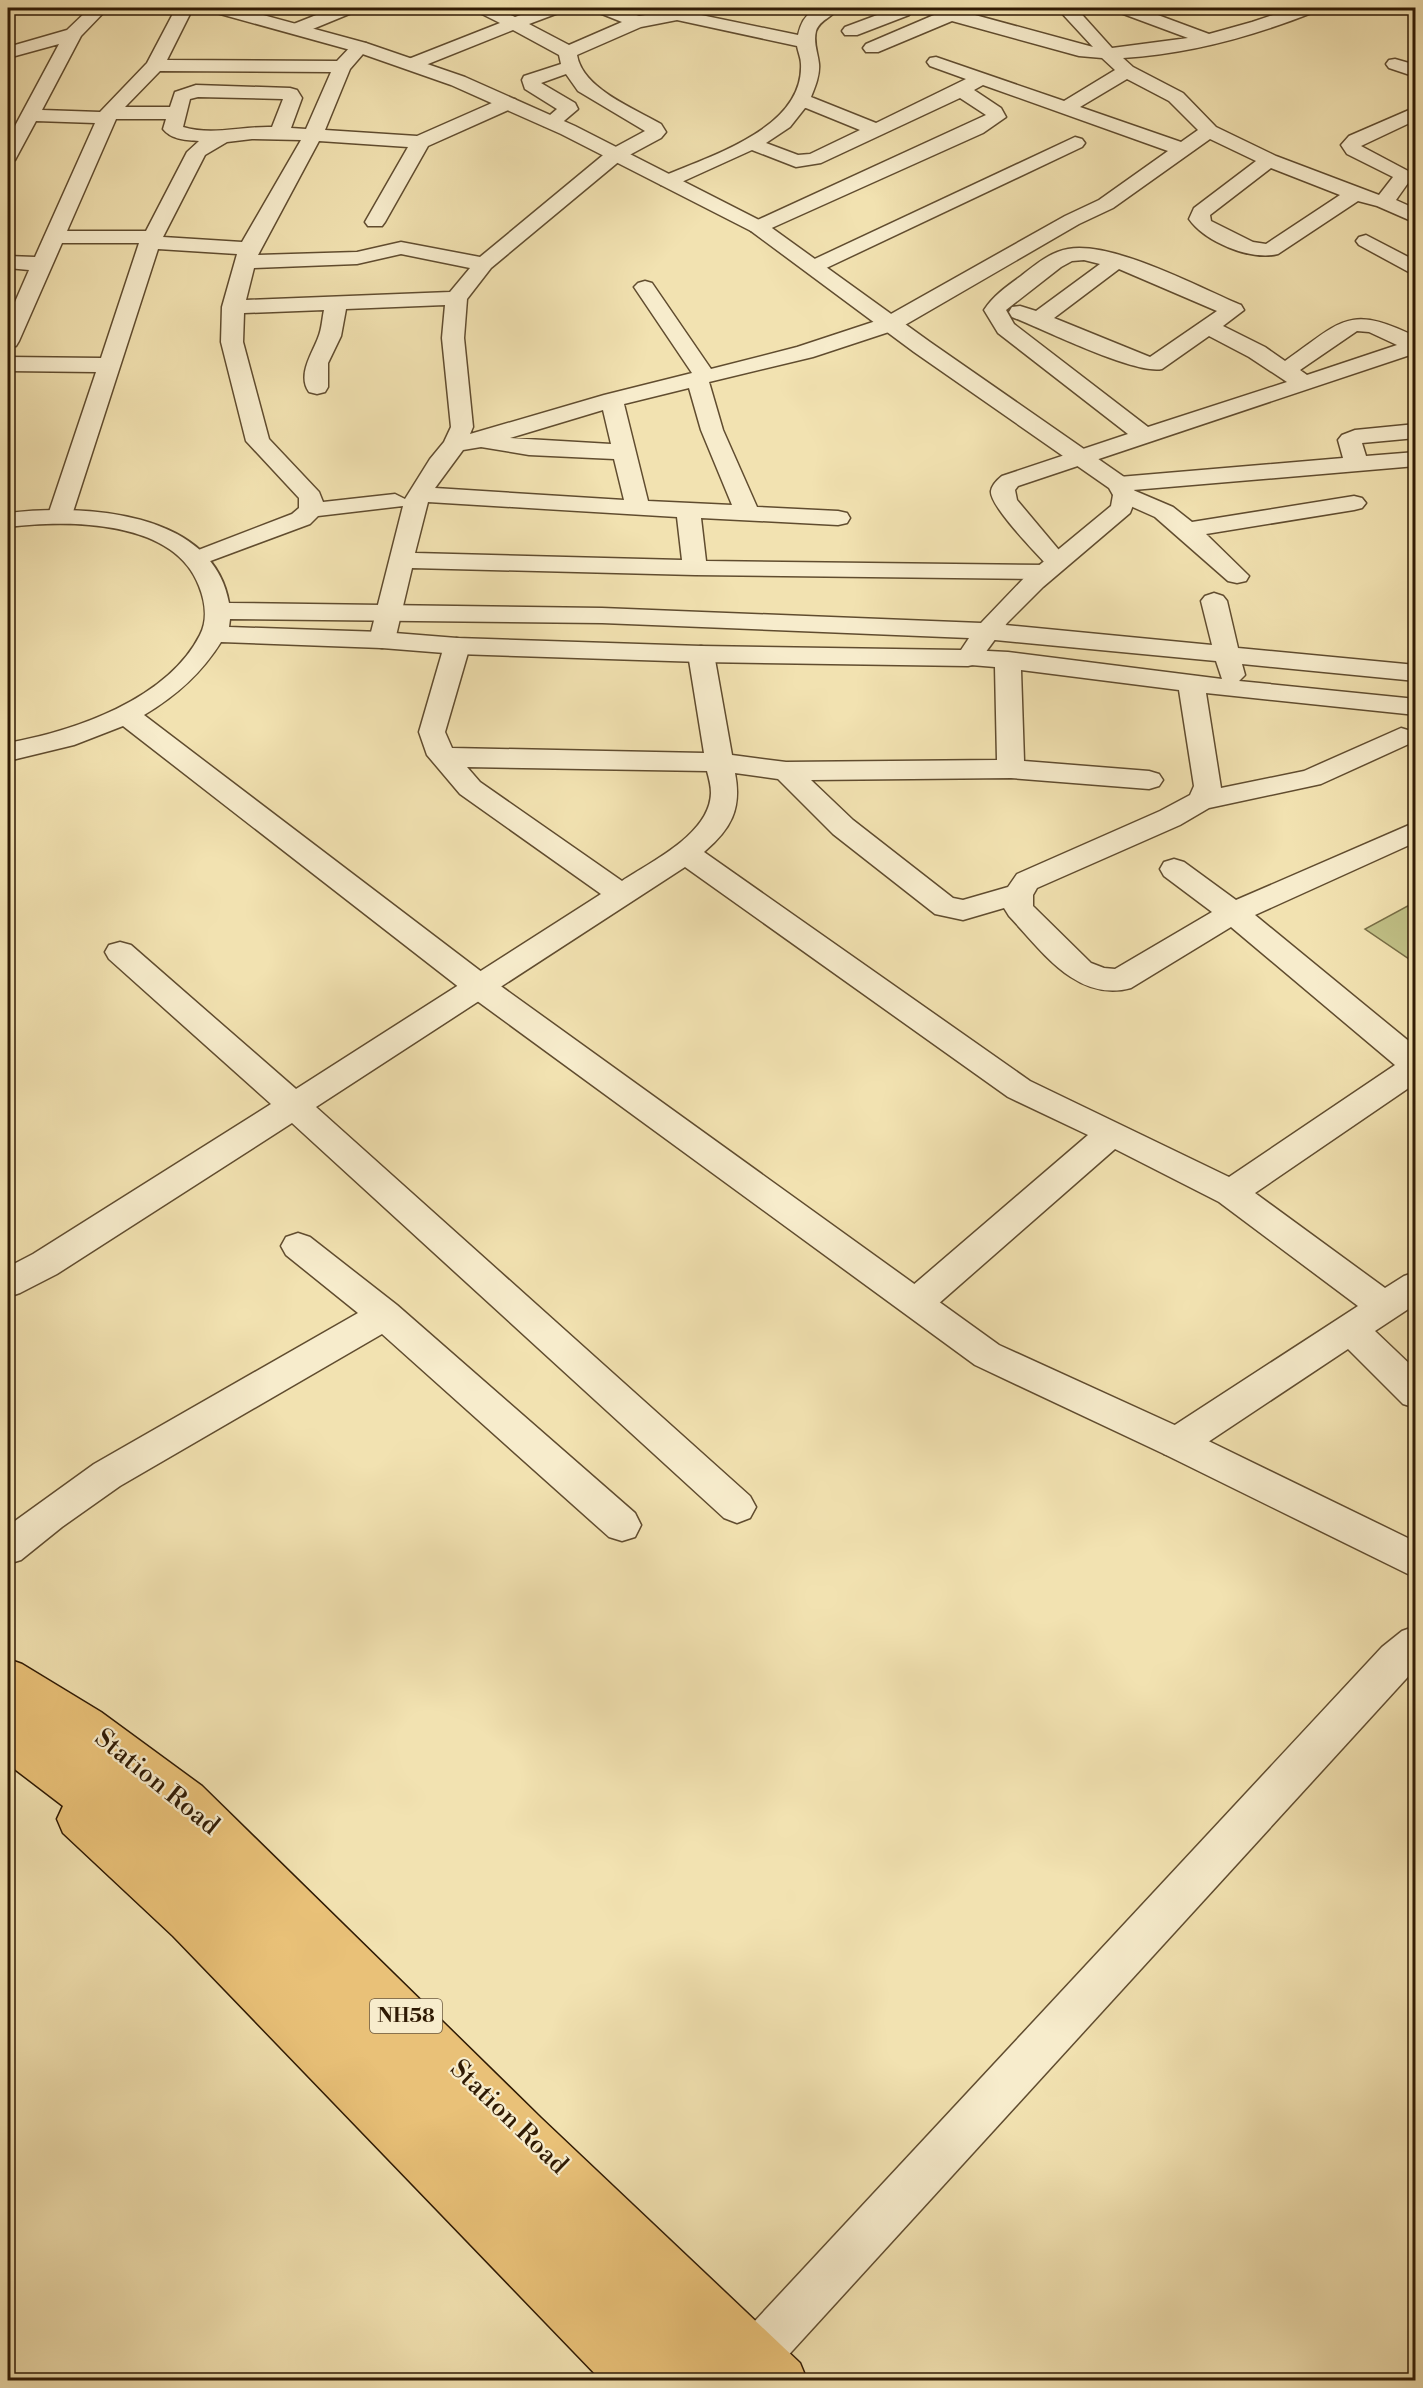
<svg xmlns="http://www.w3.org/2000/svg" width="1423" height="2388" font-family="'Libre Bodoni',serif">
	<style>
		.green { fill: #c1c187; stroke: #786e46; stroke-width: 1.5 }
		.lines { fill: none; stroke-linecap: round; stroke-linejoin: round }
		.minor-casing { stroke: #604c2f; stroke-width: 3 }
		.tertiary-casing { stroke: #604c2f; stroke-width: 3 }
		.trunk-casing { stroke: #2f1a04; stroke-width: 3 }
		.minor { fill: #f7eccc; fill-rule: evenodd }
		.tertiary { fill: #f7eccc; fill-rule: evenodd }
		.trunk { fill: #e9c178; fill-rule: evenodd }
		.labels { text-anchor: middle; dominant-baseline: central; stroke-width: 4.5; stroke-linejoin: round; paint-order: stroke }
		.shield { fill: #f7eccc; stroke: #6b5940; stroke-width: 1.5 }
		.shield-label { font-size: 20px; font-weight: bold; fill: #2f1a04 }
		.near-street-label { font-size: 26px; fill: #2f1a04; stroke: #f7eccc }
	</style>
	<rect width="100%" height="100%" fill="#f2e2b1"/>
	<filter id="stains"><feTurbulence type="fractalNoise" baseFrequency=".00333" numOctaves="4"/><feColorMatrix values="0 0 0 0 .2 0 0 0 0 .09 0 0 0 0 .02 0 0 0 .5 -.17"/></filter>
	<radialGradient id="worn" r=".72"><stop offset=".6" stop-color="#630" stop-opacity="0"/><stop offset="1" stop-color="#630" stop-opacity=".3"/></radialGradient>
	<path class="green" d="M1415 902V963L1365 929Z"/>
	<g class="lines">
		<g class="minor-casing">
			<g id="minor">
				<path d="M90 8H108L81 36 42 110 100 112 147 63 176 8H193L167 60 337 61 354 43H366L369 47 350 69 325 130 417 136 501 99H515L517 103 515 107 428 146 385 222 382 226H368L365 222 408 147 319 141 258 255 357 252 401 242 480 257 608 151 645 131 578 91 566 74 541 83 575 103 578 109 558 126H544L542 122 557 109 525 89 522 80 524 76 561 64 559 55 513 30 418 68H406L403 64 406 60 500 23 478 12 476 8H496L515 17 541 8H563L561 12 529 24 569 45 622 22 597 12 595 8H617L639 16 677 10 798 35C804 10 815 8 838 8 834 17 820 19 816 31 813 43 818 53 819 64 820 75 815 87 811 97L876 123 966 79 930 66 927 62 930 58 936 57 1064 101 1115 70 1102 58 1079 56 952 21 878 52H866L863 48 866 44 934 15 921 12 919 8 953 9 1093 47 1057 8H1076L1112 48 1188 38 1118 12 1116 8H1139L1209 34 1252 22 1294 8H1316L1314 12C1254 36 1188 54 1123 58L1133 67 1183 93 1216 127 1276 156 1379 195 1393 177 1347 154 1341 145 1349 136 1416 107V120L1361 146 1410 172 1413 176 1396 200 1416 209V223L1377 206 1358 201 1278 254C1251 261 1205 242 1189 219L1194 208 1256 161 1210 139 1113 208 1079 224 898 329 813 357 709 382 723 430 757 507 838 511 847 513 850 518 847 523 838 525 701 518 706 561 1047 565C1036 553 989 505 991 491 992 485 997 480 1002 476L1128 434 998 333 984 310C994 295 1007 286 1021 276 1035 265 1050 252 1068 249 1113 241 1198 287 1241 305L1244 310 1223 326 1265 347 1285 361C1341 322 1348 303 1416 337V353L1018 486 1015 490 1017 500 1069 562 1066 567 1054 569 1056 572 1053 577 1044 579 695 575 412 568 395 640 391 646 382 648 373 646 369 640 403 506 318 516 310 524 197 566 188 564 185 559 188 554 292 514 299 508V498L246 441 221 342 222 307 237 254 158 249 72 515 69 520 60 522 51 520 48 515 96 372 8 371V357L101 358 139 243H62L19 341 16 346 8 347V318L29 270 8 268V256L35 257 95 123 36 121 15 160 8 162V139L59 44 8 58V47L67 30ZM677 20 797 46C798 52 801 58 801 64 804 129 709 156 661 177L658 181 661 185H675L752 150 796 167 821 163 960 98 986 115 751 223 748 227 751 231H765L983 133 1006 117 1001 108 974 90 983 85 1168 151 1099 200 1065 216 882 319 797 347 711 369 652 283 645 281 638 283 634 287 692 373 604 395 470 434 473 427 464 338 467 299 491 268 622 159 661 138 666 132 661 124C633 108 582 88 577 55L641 27ZM160 71 331 72 306 129 291 128 302 98 297 90 290 88 196 85 175 92 170 107H125ZM1127 79 1169 101 1198 130 1181 142 1080 107ZM198 97 283 99 272 127C241 126 213 136 183 127L190 99ZM805 108H806L860 130 810 154 798 155 766 143 790 127ZM116 119H166L163 129C172 140 186 140 199 141L187 152 146 231H67ZM252 139 301 140 242 242 163 237 205 155 227 142ZM1271 168 1340 195 1266 244 1253 242 1211 221 1210 215ZM401 254 470 268 450 292 246 300 254 268 357 264ZM1084 260 1100 264 1036 311 1020 306 1012 307 1009 312 1012 317C1043 329 1135 375 1162 369L1209 336 1249 357 1287 382 1148 427 1014 324 1006 310 1061 267 1072 261ZM1119 269 1217 311 1150 357 1054 318ZM445 305 442 338 451 427 444 442 430 459 405 499 395 494 323 502 319 492 269 439 243 342 244 313 324 310C322 319 322 329 318 338 312 354 297 375 309 392L317 394 325 392 328 387V363L341 336 346 309ZM1357 331 1369 332 1397 345 1307 375 1300 370ZM689 388 701 430 732 505 648 501 624 404ZM603 410 611 444 510 438ZM481 447 529 455 614 459 624 500 435 488 463 450ZM428 502 677 517 682 560 415 553Z"/>
				<path d="M334 8H357L354 12 303 33H291L288 29 291 25Z"/>
				<path d="M896 8H909L912 11 909 15 857 35H845L842 31 845 27Z"/>
				<path d="M1395 59 1416 65V77L1389 68 1386 64 1389 60Z"/>
				<path d="M1075 137 1082 139 1085 143 1082 147 820 271 813 273 806 271 803 267 806 263Z"/>
				<path d="M1366 235 1416 261V276L1359 245 1356 241 1359 237Z"/>
				<path d="M1416 424V438L1362 443 1366 456 1416 452V466L1133 490 1173 507 1192 522 1354 496 1362 498 1366 503 1362 508 1354 510 1206 534 1249 576 1246 581 1237 583 1228 581 1155 517 1117 500 1113 495 1116 490 1111 489 1107 484 1111 479 1119 477 1343 458 1338 440 1342 435 1355 430Z"/>
				<path d="M1214 593 1223 596 1227 601 1238 648 1416 665V681L1242 664 1245 675 1239 681 1416 699V715L1206 693 1221 788 1304 771 1401 728 1411 731 1415 737 1411 743 1321 784 1209 808 1180 825 1037 888 1033 895V906L1091 963 1104 968 1115 969 1212 912 1164 876 1160 869 1164 862 1174 859 1184 862 1236 900 1416 822V842L1255 915 1416 1047V1083L1255 1193 1385 1288 1404 1276 1416 1272V1304L1375 1331 1416 1370V1408L1403 1404 1348 1349 1190 1454 1177 1458 1164 1454 1159 1443 1164 1432 1358 1306 1219 1202 1115 1149 929 1312 917 1316 905 1312 900 1302 905 1292 1088 1135 1008 1097 685 867 316 1107 750 1496 756 1507 750 1518 737 1523 724 1518 292 1123 57 1274 20 1293 8 1297V1267L33 1254 271 1104 109 959 105 952 109 945 120 942 131 945 296 1089 601 894 460 794 427 755 419 732 444 646 448 640 457 638 466 640 470 646 445 732 452 748 704 753 688 654 692 648 701 646 710 648 714 654 732 755 786 762 997 760 995 667 959 664 955 658 959 652 968 650 1008 652 1222 679 1216 661 985 639 976 636 972 631 976 626 985 623 1212 645 1201 601 1205 596ZM1021 670 1179 690 1194 786 1190 795 1160 811 1017 874 1008 887 963 900 953 898 853 820 811 780 1011 778 1149 789 1159 786 1163 780 1159 774 1149 771 1024 761ZM467 767 707 771C709 778 711 786 711 793 710 834 652 861 622 881L480 782ZM735 773 778 779 833 834 935 914 963 920 1004 908 1009 916C1041 950 1077 1003 1131 988L1231 927 1395 1065 1229 1177 1030 1081 704 852C731 829 742 809 735 773Z"/>
				<path d="M298 1233 310 1237 397 1305 635 1513 641 1525 635 1537 622 1541 609 1537 382 1334 120 1486 62 1527 21 1560 8 1564V1526L94 1464 358 1313 286 1255 281 1246 286 1237Z"/>
				<path d="M1416 1626V1668L773 2372 756 2379 739 2372 732 2355 739 2338 1382 1647 1402 1631Z"/>
			</g>
		</g>
		<g class="tertiary-casing">
			<path id="tertiary" d="M211 8H237L366 43 465 77 575 126 765 223 930 342 1127 479 1137 495 1130 513 1043 587 1007 623 977 664 968 666 701 662 457 654 382 648 221 642C201 674 176 696 144 715L491 979 999 1345 1190 1432 1416 1542V1578L1164 1454 975 1365 469 995 123 726 74 745 8 761V743C74 731 167 700 200 635 208 620 205 601 199 586 174 519 67 520 8 527V513C82 504 213 510 229 603L602 608 981 623 1025 577 1111 506 1113 495 1109 488 914 352 751 231 561 134 451 85 354 51 213 12ZM230 619 602 623 969 638 961 650 701 646 457 638 382 632 229 627Z"/>
		</g>
		<g class="trunk-casing">
			<path id="trunk" d="M8 1659 22 1664 101 1712 202 1786 541 2118 800 2363 807 2380H601L173 1936 63 1833 57 1819 63 1806 8 1764Z"/>
		</g>
		<use href="#minor" class="minor"/>
		<use href="#tertiary" class="tertiary"/>
		<use href="#trunk" class="trunk"/>
	</g>
	<g class="labels">
		<rect class="shield" x="370" y="1999" width="72" height="34" rx="4.5"/>
		<g class="shield-label">
			<text x="406" y="2016">NH58</text>
		</g>
		<g class="near-street-label">
			<text transform="translate(157 1782) rotate(39)">Station Road</text>
			<text transform="translate(509 2117) rotate(44)">Station Road</text>
		</g>
	</g>
	<rect width="1423" height="2388" fill="none" stroke="#f2e2b1" stroke-width="30"/>
	<rect x="9" y="9" width="1405" height="2370" fill="none" stroke="#2f1a04" stroke-width="3"/>
	<rect x="15" y="15" width="1393" height="2358" fill="none" stroke="#2f1a04" stroke-width="1.5"/>
	<rect width="100%" height="100%" filter="url(#stains)"/>
	<rect width="100%" height="100%" fill="url(#worn)"/>
</svg>
